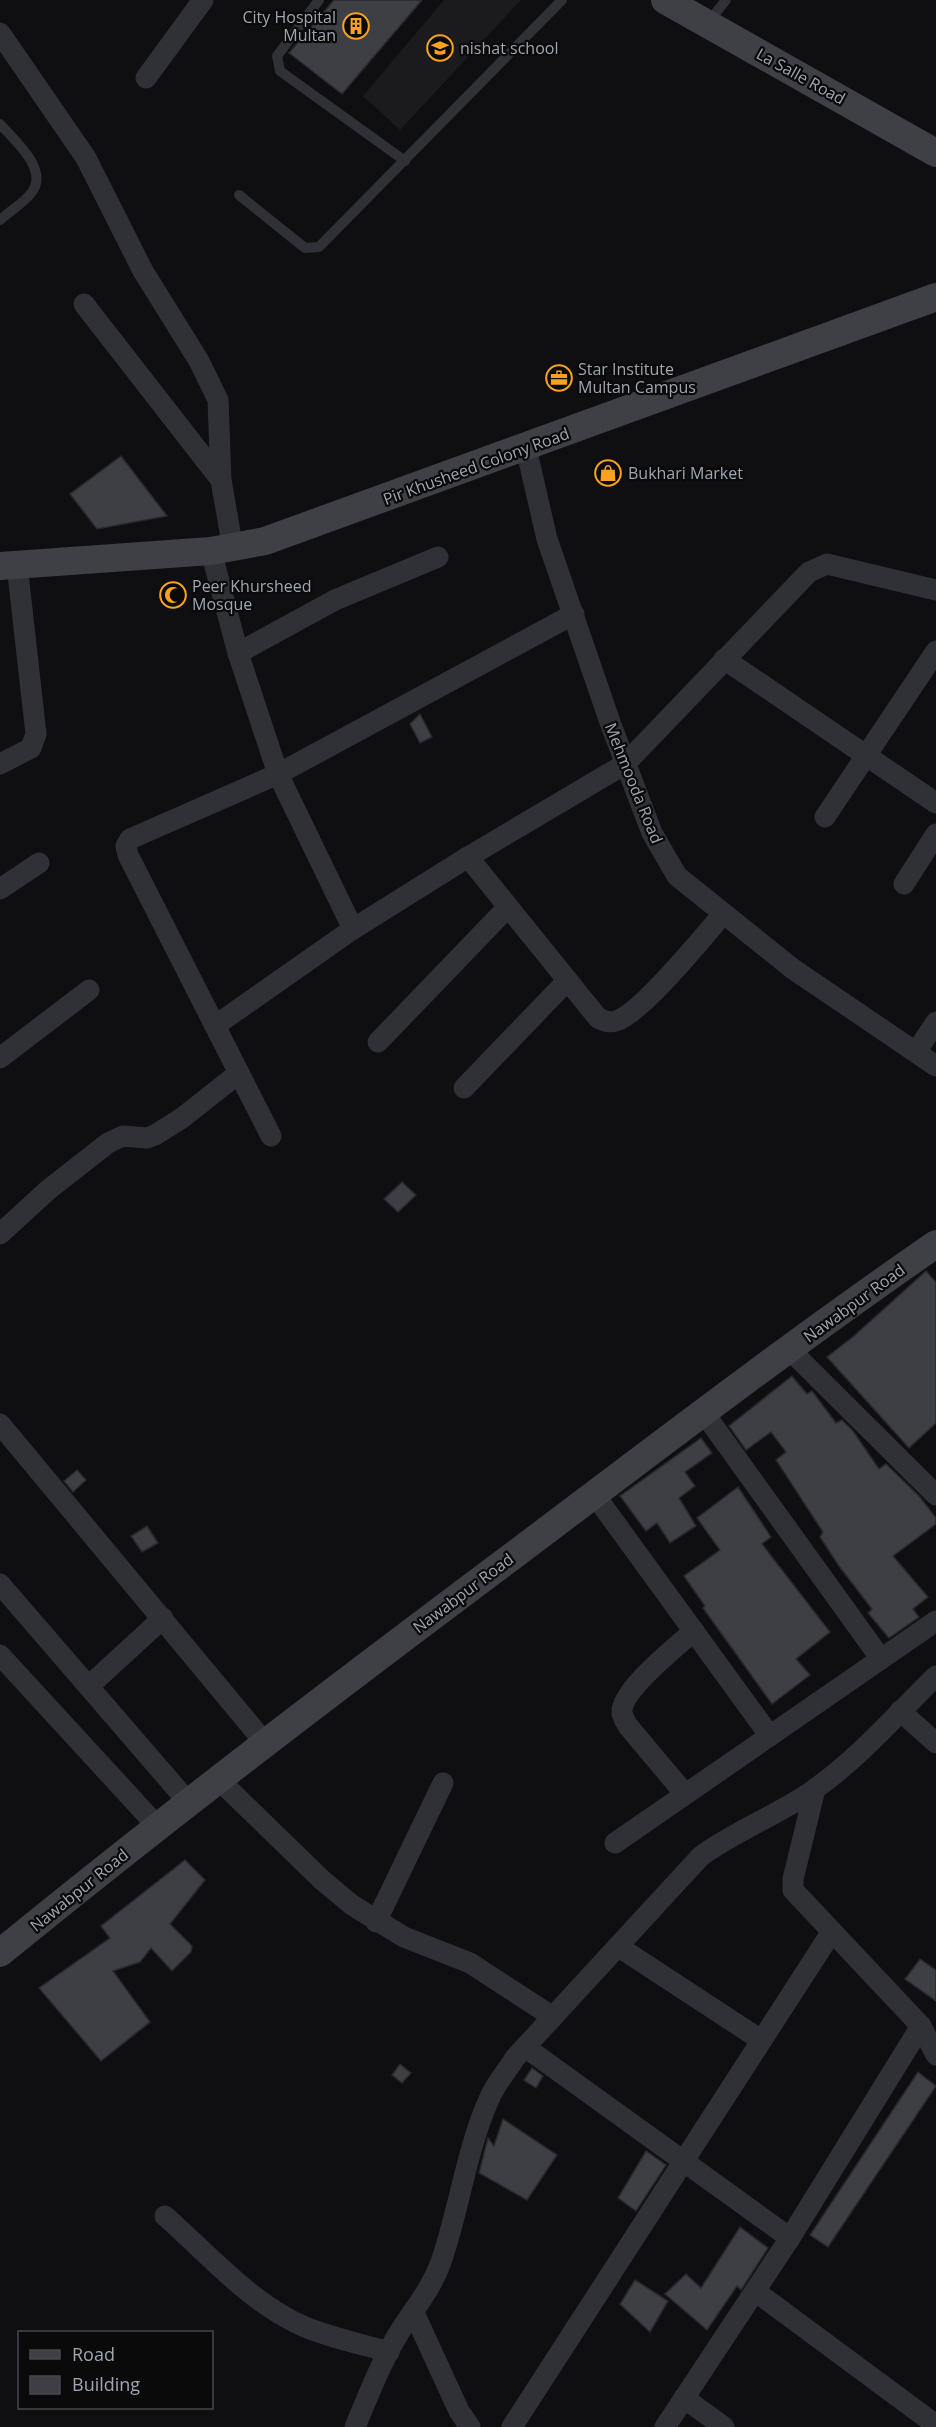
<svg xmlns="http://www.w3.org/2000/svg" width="936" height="2427" font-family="'Open Sans',sans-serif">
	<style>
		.built { fill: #1b1b1e }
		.building { fill: #3e3f44; stroke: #29292d; stroke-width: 1.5 }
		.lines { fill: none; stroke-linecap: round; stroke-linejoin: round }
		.lane { stroke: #303136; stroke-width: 10 }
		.street { stroke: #303136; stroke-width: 21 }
		.secondary { stroke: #3e4046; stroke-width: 28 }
		.labels { text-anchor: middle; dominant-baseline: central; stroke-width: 4.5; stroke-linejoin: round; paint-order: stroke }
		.poi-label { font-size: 16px; fill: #9fa6b2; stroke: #0a0a0b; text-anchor: start }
		.street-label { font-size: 16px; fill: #9fa6b2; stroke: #0a0a0b }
	</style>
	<rect width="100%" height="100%" fill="#0f0f11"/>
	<path class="built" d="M444 0H521L400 130 363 96Z"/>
	<g class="building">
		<path d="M334 0H422L342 94 289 53Z"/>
		<path d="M121 456 167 516 97 529 70 494Z"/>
		<path d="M420 714 432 737 420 743 410 724Z"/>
		<path d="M402 1182 416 1195 398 1212 384 1199Z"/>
		<path d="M926 1271 936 1282V1423L909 1448 827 1357 854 1336Z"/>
		<path d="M792 1376 807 1394 812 1391 836 1423 842 1420 853 1431 879 1469 886 1464 919 1496 936 1518V1524L893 1556 928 1597 913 1609 919 1617 889 1638 868 1613 872 1609 839 1566 820 1537 823 1532 776 1460 786 1452 771 1432 746 1450 729 1426Z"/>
		<path d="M701 1438 712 1453 685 1472 695 1486 679 1498 696 1526 670 1543 657 1523 646 1531 620 1496Z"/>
		<path d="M77 1470 86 1480 73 1492 64 1481Z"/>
		<path d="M738 1487 771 1537 762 1544 830 1632 796 1659 810 1675 772 1704 703 1608 705 1606 684 1576 720 1550 697 1518Z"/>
		<path d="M147 1526 158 1543 142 1552 131 1536Z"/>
		<path d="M185 1860 205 1880 170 1924 192 1946 191 1952 172 1971 151 1948 140 1962 113 1971 150 2022 101 2061 39 1988 110 1938 101 1926Z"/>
		<path d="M920 1959 936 1970V2001L905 1979Z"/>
		<path d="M400 2064 411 2073 402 2083 392 2075Z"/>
		<path d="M532 2068 543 2076 536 2088 524 2080Z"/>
		<path d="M918 2072 936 2086 828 2247 810 2235Z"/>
		<path d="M503 2119 557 2155 527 2200 479 2173 488 2138 494 2146Z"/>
		<path d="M646 2151 666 2165 636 2211 618 2198Z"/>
		<path d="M740 2227 768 2248 741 2290 737 2286 707 2330 665 2294 686 2274 701 2288Z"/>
		<path d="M635 2280 668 2301 650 2332 620 2304Z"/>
	</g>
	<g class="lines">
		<g class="lane">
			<path d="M319 0 277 56 280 71 405 161"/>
			<path d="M707 24 726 0"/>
			<path d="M0 124C14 140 49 169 32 192 25 202 10 211 0 220"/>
			<path d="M239 195 305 248 319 247 562 0"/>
		</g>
		<g class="street">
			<path d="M0 33 86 158 143 271 199 361 218 400 221 480"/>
			<path d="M146 78 203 0"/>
			<path d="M84 304 221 480 233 549"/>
			<path d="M526 448 547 539 611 725 652 833 677 876 793 969 936 1066"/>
			<path d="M211 551 238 653 278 774 353 929"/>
			<path d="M238 653 335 600 438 557"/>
			<path d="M724 659 936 803"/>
			<path d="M0 764 31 748 36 734 17 565"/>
			<path d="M825 817 936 651"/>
			<path d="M468 857 598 1018C604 1021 609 1023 616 1021 641 1014 704 936 723 914"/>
			<path d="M904 884 936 834"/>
			<path d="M0 889 39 863"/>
			<path d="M216 1025 353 929 468 857 625 764 809 572 827 564 936 590"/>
			<path d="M378 1042 508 907"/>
			<path d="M916 1052 936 1022"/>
			<path d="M0 1058 89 990"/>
			<path d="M464 1088 567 981"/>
			<path d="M271 1136 128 855 126 846 130 839 278 774 574 614"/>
			<path d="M0 1234 48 1190 108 1143 123 1136 147 1138 155 1135 182 1118 239 1073"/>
			<path d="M790 1350 936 1495"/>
			<path d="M704 1413 881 1659"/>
			<path d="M0 1424 266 1744"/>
			<path d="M594 1494 770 1736"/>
			<path d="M0 1584 189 1803"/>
			<path d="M0 1655 158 1827"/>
			<path d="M89 1686 163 1618"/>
			<path d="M900 1711 936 1743"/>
			<path d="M219 1780 322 1880 352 1905 404 1937 470 1963 553 2017"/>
			<path d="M815 1789 793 1879V1890L921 2026 936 2055"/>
			<path d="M685 1794 628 1726C626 1723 623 1717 622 1713 620 1691 677 1646 694 1631"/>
			<path d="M615 1843 936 1621"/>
			<path d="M376 1922 443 1783"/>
			<path d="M619 1947 761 2040"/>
			<path d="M525 2047 790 2238"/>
			<path d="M165 2216C208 2254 251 2304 305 2327 332 2338 361 2344 389 2352"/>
			<path d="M755 2291 936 2425"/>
			<path d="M414 2313 459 2411 470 2427"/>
			<path d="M684 2398 724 2427"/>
			<path d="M355 2427C369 2394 382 2359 402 2328 417 2305 431 2289 441 2262 460 2207 466 2150 490 2097 496 2083 507 2071 515 2058L701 1856C737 1830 780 1814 815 1789 860 1757 897 1714 936 1676"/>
			<path d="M512 2427 831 1933"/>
			<path d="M665 2427 790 2238 921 2026"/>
		</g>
		<g class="secondary">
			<path d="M665 0 936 153"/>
			<path d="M0 566 211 551 265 541 936 297"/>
			<path d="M0 1953C169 1815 343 1683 518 1552 656 1448 794 1342 936 1244"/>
		</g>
	</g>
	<defs>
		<g id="building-ring" transform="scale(1.35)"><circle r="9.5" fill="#0a0a0b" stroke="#f9a21f" stroke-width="1.5"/><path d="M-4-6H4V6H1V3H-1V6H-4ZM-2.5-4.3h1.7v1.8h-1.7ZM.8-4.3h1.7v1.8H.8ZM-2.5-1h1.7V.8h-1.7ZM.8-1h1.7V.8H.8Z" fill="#f9a21f"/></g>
		<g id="school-ring" transform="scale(1.35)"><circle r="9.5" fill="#0a0a0b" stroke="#f9a21f" stroke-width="1.5"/><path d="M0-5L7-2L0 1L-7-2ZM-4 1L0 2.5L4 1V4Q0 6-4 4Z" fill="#f9a21f"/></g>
		<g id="office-ring" transform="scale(1.35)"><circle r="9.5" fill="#0a0a0b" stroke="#f9a21f" stroke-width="1.5"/><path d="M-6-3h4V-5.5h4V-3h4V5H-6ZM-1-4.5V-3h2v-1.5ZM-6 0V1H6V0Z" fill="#f9a21f"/></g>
		<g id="shop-ring" transform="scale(1.35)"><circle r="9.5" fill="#0a0a0b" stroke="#f9a21f" stroke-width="1.5"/><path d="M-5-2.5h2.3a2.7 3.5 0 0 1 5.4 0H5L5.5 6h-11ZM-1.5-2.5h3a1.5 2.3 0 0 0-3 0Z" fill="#f9a21f"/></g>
		<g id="mosque-ring" transform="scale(1.35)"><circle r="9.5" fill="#0a0a0b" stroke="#f9a21f" stroke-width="1.5"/><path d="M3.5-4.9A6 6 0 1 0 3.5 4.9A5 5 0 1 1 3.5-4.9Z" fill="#f9a21f"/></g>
	</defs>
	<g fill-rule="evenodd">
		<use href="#building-ring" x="356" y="26"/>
		<use href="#school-ring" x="440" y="48"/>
		<use href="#office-ring" x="559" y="378"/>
		<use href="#shop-ring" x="608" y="473"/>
		<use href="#mosque-ring" x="173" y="595"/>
	</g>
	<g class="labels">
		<g class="poi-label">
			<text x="336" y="17" text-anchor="end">City Hospital<tspan x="336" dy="18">Multan</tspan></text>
			<text x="460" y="48">nishat school</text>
			<text x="578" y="369">Star Institute<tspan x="578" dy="18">Multan Campus</tspan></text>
			<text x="628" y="473">Bukhari Market</text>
			<text x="192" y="586">Peer Khursheed<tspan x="192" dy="18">Mosque</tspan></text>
		</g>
		<g class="street-label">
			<text transform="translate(801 76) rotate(29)">La Salle Road</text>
			<text transform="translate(476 466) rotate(-20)">Pir Khusheed Colony Road</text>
			<text transform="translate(634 783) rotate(68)">Mehmooda Road</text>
			<text transform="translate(854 1303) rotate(-36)">Nawabpur Road</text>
			<text transform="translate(463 1593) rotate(-37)">Nawabpur Road</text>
			<text transform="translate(79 1890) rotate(-39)">Nawabpur Road</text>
		</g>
	</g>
	<rect x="18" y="2331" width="195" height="78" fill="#0a0a0b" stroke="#46484e" stroke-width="1.5"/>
	<rect x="30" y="2350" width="30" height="9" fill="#3e4046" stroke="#46484e" stroke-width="1.5"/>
	<text x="72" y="2361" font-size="18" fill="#9fa6b2">Road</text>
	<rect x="30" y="2376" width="30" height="18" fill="#3e3f44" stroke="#46484e" stroke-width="1.5"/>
	<text x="72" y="2391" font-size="18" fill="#9fa6b2">Building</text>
</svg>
